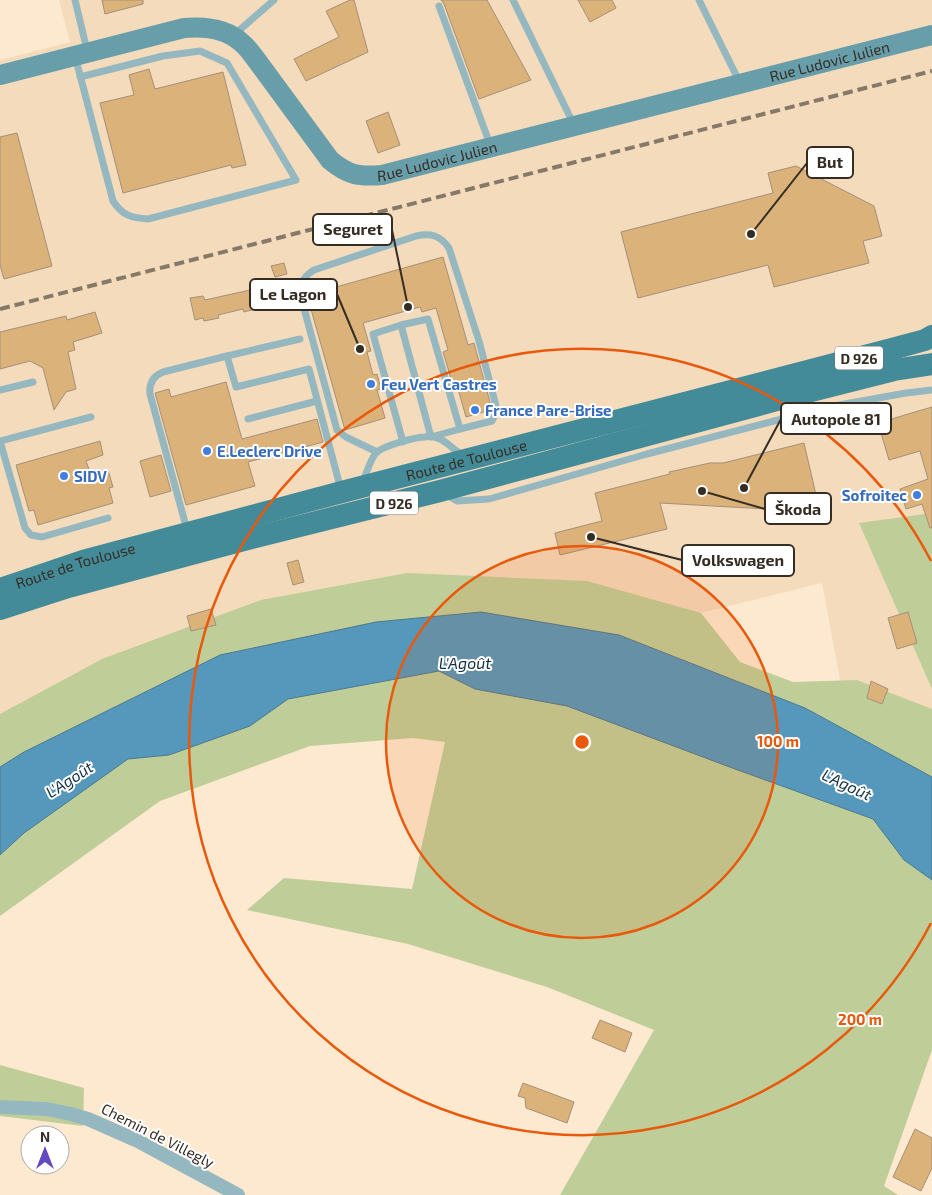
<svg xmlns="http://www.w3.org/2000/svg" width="932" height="1195" font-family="'Exo 2',sans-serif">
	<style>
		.built { fill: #f4dbbc }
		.green { fill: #bfce99 }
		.water { fill: #5598bc; stroke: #4b788e }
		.building { fill: #dcb27b; stroke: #a39079 }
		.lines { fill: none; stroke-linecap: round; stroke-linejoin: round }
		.lane { stroke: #95b8c0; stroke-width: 7 }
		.street { stroke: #95b8c0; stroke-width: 14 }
		.secondary { stroke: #689eaa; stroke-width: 20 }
		.primary { stroke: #448b99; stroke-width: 22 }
		.rail { stroke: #867969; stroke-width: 4; stroke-dasharray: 10 5; stroke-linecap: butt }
		.ring { fill: none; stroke: #e8590c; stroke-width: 2.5 }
		.shop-dot { fill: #3f7fe0; stroke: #fff; stroke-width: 2 }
		.labels { text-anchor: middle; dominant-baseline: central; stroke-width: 4; stroke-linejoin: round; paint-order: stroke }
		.shield { fill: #fff; stroke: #726c66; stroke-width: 1 }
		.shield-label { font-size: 14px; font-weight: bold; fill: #352d24 }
		.street-label { font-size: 15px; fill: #352d24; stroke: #fff }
		.shop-label { font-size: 15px; font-weight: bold; fill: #366cbe; stroke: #fff; text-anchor: start }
		.water-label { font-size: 16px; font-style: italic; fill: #133243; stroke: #fff }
		.centre { fill: #e8590c; stroke: #fff; stroke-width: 2.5 }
		.ring-label { font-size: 15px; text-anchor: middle; font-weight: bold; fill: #e8590c; stroke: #fff; stroke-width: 4; stroke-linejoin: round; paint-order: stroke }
		.leader { fill: none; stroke: #352d24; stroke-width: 2 }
		.callout-dot { fill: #352d24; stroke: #fff; stroke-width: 2 }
		.callout { fill: #fff; stroke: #352d24; stroke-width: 2 }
		.callout-label { font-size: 16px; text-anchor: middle; font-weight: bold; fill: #352d24 }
	</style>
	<rect width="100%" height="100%" fill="#fde9d0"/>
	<path class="built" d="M59 0H932V767L846 712 822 583 701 613 521 590 0 745V60L70 42Z"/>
	<g class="green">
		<path d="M925 514 932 528V689L859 523Z"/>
		<path d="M407 573 587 581 701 613 740 662 793 682 857 680 932 709V777L805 708 619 635 481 612 376 622 220 655 0 767V714L102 659 261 600Z"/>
		<path d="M439 671 475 689 567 706 735 769 873 819 904 860 932 880V1050L884 1186 898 1195H560L654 1030 547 987 408 944 247 910 284 878 412 889 445 742 413 738 310 746 160 801 0 916V855L24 833 128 759 169 755 250 726 288 699Z"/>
		<path d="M0 1065 84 1088 83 1126 0 1116Z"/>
	</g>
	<path class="water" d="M481 612 619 635 805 708 932 777V880L904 860 873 819 735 769 567 706 475 689 439 671 288 699 250 726 169 755 128 759 24 833 0 855V767L24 752 220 655 376 622Z"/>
	<g class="building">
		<path d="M102 0H143V4L105 14Z"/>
		<path d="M350 0H354L368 52 306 81 294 59 339 37 326 11Z"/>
		<path d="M441 0H487L531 80 479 99 444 4Z"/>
		<path d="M578 0H612L616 8 590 22Z"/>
		<path d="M149 69 155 89 223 72 246 165 232 168 231 165 123 193 100 103 134 95 129 75Z"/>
		<path d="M388 112 400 145 378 153 366 121Z"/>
		<path d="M17 133 52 266 4 279 0 265V137Z"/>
		<path d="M796 166 874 206 882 236 863 241 869 263 774 287 768 265 638 298 621 232 773 193 768 173Z"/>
		<path d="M443 257 468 345 474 343 491 406 490 410 466 417 458 389 454 390 447 365 443 352 448 350 436 308 422 312 420 307 363 323 371 351 367 352 373 375 377 374 381 389 377 390 385 418 345 430 307 295 312 294 309 284 326 280 329 289Z"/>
		<path d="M284 263 287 274 275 277 271 266Z"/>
		<path d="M268 286 271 302 258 306 259 308 244 312 243 309 218 315 219 318 204 321 203 318 195 320 190 298 203 296 205 300Z"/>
		<path d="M95 312 102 333 73 342 75 350 68 352 76 389 66 392 54 410 43 368 30 361 0 369V332L66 316 67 320Z"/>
		<path d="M226 382 242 439 317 419 323 442 248 462 255 486 186 505 155 393 169 389 171 397Z"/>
		<path d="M932 407V528H930L922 504 906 509 900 489 928 479 920 451 889 460 878 423Z"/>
		<path d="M100 441 103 455 86 461 91 475 108 470 113 487 109 488 113 503 38 525 34 510 29 511 16 465Z"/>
		<path d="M804 443 820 512 660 503 667 529 560 555 555 533 602 521 595 493 670 474 669 472 710 463H723Z"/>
		<path d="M161 455 171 491 150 497 140 461Z"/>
		<path d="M298 560 304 582 293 585 287 563Z"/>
		<path d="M211 609 216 625 191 631 187 616Z"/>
		<path d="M908 612 917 643 897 649 888 618Z"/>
		<path d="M871 681 888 689 882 704 867 698Z"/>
		<path d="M600 1020 632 1033 625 1052 592 1038Z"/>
		<path d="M523 1083 574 1102 567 1123 526 1108 525 1098 518 1096Z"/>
		<path d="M915 1129 932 1138V1168L921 1191 893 1177Z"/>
	</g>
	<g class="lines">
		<g class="lane">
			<path d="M75 0 87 50"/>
			<path d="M513 0 573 123"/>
			<path d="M699 0 740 83"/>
			<path d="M439 6 491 147"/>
			<path d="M235 34 274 0"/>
			<path d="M75 56 113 201C122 215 131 218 148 219L296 180 227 63 200 51 163 56 80 77"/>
			<path d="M401 325 428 319 460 429 431 437 401 325 373 334 403 442"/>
			<path d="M300 339 227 356 236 387 309 369 341 490"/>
			<path d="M0 390 33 382"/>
			<path d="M248 419 317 401"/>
			<path d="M0 441 25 528 31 535 42 537 108 518"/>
			<path d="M0 441 91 417"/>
			<path d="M377 452 346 437 337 430 302 301C299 286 301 278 314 270L416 236C431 233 440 235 449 248L479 341 496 406 495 415 492 421 460 429"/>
			<path d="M363 481C367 472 370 460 376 453 382 446 416 437 425 437 430 436 435 437 440 439 449 443 454 451 463 455"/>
			<path d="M447 495 457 501 489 499 647 454 828 407 906 393 932 390"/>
			<path d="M187 530 150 394C149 384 153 376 163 372L227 356"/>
		</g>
		<path class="street" d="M0 1107 47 1109 71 1114 88 1119 138 1141 238 1195"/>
		<path class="secondary" id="s1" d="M0 75 184 28C205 26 226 28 242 43 247 47 251 53 255 58L330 160C348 175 358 177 382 175L932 35"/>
		<g class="primary">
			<path id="s2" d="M0 589 83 561 342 492 892 349 925 340 932 336"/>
			<path d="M0 609 68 587 236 542 440 491 788 397 894 370 932 364"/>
		</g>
		<path class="rail" d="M0 309 932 71"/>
	</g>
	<circle cx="582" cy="742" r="196" fill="#e8590c" fill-opacity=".12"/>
	<g class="ring">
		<circle cx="582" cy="742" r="196"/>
		<path d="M931 923A393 393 0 1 1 931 561"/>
	</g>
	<g class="shop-dot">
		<circle cx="371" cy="384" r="5"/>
		<circle cx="475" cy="410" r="5"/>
		<circle cx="207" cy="451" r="5"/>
		<circle cx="64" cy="476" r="5"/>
		<circle cx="917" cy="495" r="5"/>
	</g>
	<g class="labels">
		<g class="shield">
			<rect x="835" y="346.5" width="48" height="23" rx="4"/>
			<rect x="370" y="491.5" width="48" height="23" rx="4"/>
		</g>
		<g class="shield-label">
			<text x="859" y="358">D 926</text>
			<text x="394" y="503">D 926</text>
		</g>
		<g class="street-label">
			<text stroke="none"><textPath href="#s1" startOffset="916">Rue Ludovic Julien</textPath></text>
			<text stroke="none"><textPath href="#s1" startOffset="511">Rue Ludovic Julien</textPath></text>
			<text stroke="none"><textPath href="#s2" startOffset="484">Route de Toulouse</textPath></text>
			<text stroke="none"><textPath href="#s2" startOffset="79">Route de Toulouse</textPath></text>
			<text transform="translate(158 1135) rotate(27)">Chemin de Villegly</text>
		</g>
		<g class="shop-label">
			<text x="381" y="384">Feu Vert Castres</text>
			<text x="485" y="410">France Pare-Brise</text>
			<text x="217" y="451">E.Leclerc Drive</text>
			<text x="74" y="476">SIDV</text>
			<text x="907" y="495" text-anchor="end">Sofroitec</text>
		</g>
		<g class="water-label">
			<text x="465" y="662">L'Agoût</text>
			<text transform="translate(69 779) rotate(-33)">L'Agoût</text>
			<text transform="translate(847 784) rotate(25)">L'Agoût</text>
		</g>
	</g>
	<circle cx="582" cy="742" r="8" class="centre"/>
	<g class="ring-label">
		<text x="778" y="747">100 m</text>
		<text x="860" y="1025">200 m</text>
	</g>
	<path class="leader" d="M751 234L807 163M408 307L392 230M360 349L337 294M744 488L781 419M702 491L765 509M591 537L682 560"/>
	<g class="callout-dot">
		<circle cx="751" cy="234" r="5"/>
		<circle cx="408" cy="307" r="5"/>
		<circle cx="360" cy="349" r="5"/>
		<circle cx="744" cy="488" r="5"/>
		<circle cx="702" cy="491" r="5"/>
		<circle cx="591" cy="537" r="5"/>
	</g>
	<g class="callout">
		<rect x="807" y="147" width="46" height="31" rx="5"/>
		<rect x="313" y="214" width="79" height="31" rx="5"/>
		<rect x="250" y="279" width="87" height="31" rx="5"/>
		<rect x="781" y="403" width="110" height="31" rx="5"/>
		<rect x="765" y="493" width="66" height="31" rx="5"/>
		<rect x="682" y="545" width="112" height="31" rx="5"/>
	</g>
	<g class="callout-label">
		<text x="830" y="168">But</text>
		<text x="353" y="235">Seguret</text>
		<text x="293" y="300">Le Lagon</text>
		<text x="836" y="425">Autopole 81</text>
		<text x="798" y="515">Škoda</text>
		<text x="738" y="566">Volkswagen</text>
	</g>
	<g transform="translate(45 1150)"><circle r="24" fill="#ffffff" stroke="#aeaba7"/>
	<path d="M0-4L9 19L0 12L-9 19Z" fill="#6449c1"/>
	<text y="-8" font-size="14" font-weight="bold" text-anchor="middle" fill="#352d24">N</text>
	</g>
</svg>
